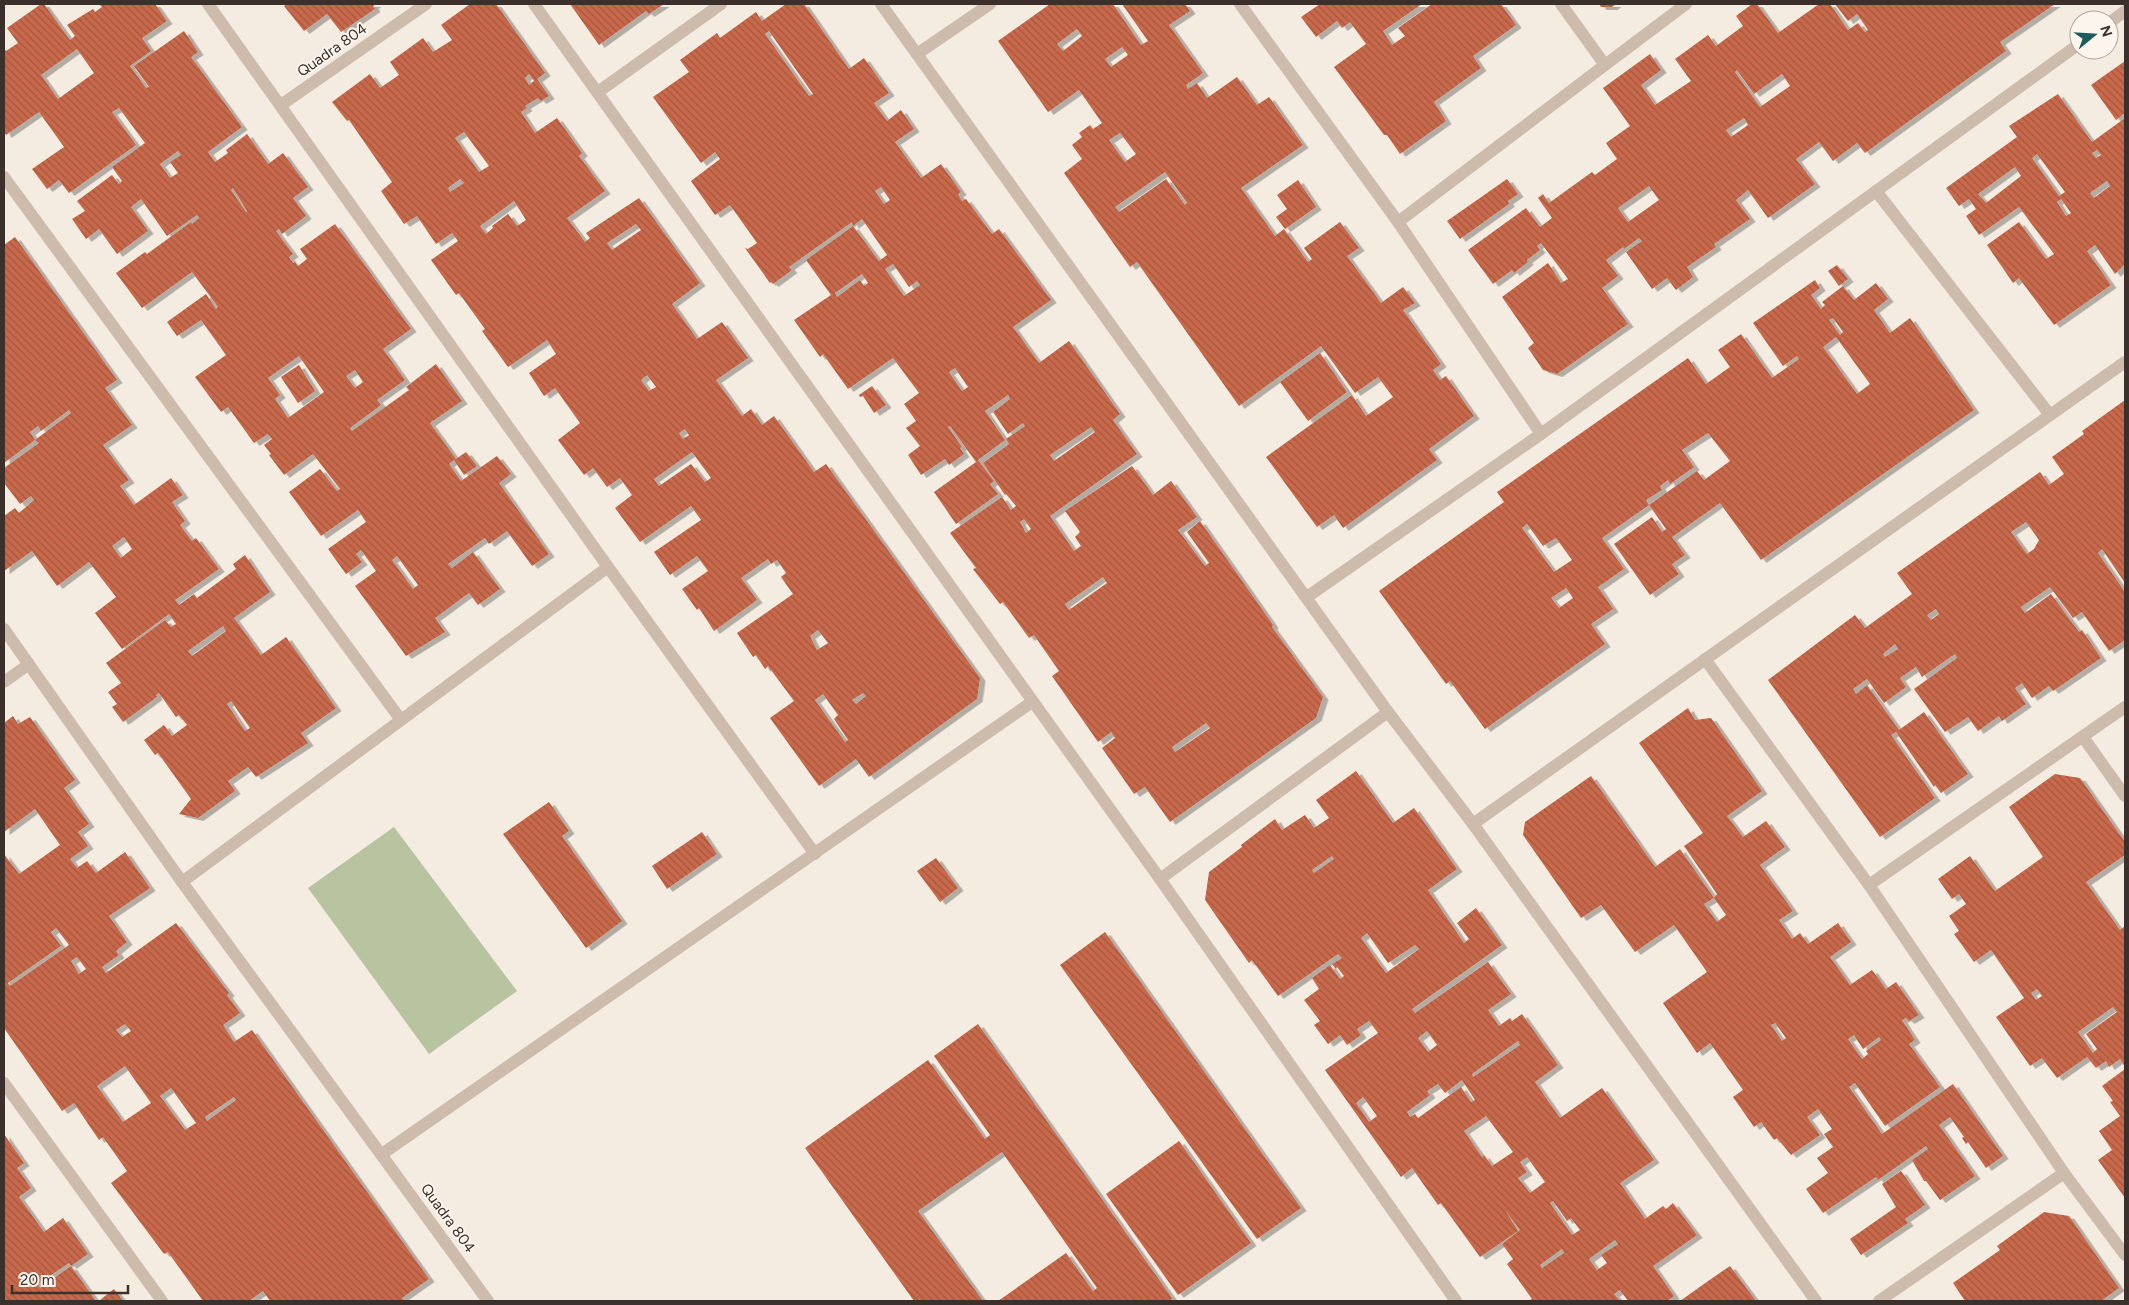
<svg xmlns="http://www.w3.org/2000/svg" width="2129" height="1305" font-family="Figtree,sans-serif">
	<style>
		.pitch { fill: #b8c4a0 }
		.building { fill: url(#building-back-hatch); fill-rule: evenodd; filter: url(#shadow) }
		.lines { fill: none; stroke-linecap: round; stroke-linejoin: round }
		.minor { stroke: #cdbbac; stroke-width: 12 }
		.labels { text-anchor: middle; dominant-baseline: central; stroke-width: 4; stroke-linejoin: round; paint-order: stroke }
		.street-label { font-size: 15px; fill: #3b302b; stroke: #fbf5ee }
	</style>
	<defs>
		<pattern id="building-back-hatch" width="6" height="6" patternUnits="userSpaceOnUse" patternTransform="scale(1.25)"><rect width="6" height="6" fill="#c8694b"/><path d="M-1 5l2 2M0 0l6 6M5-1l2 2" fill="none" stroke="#a4573f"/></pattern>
		<filter id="shadow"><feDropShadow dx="5.5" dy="3" stdDeviation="0" flood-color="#0004"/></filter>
	</defs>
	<rect width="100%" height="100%" fill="#f4ebe1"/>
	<path class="pitch" d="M394 827 517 991 429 1054 308 888Z"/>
	<g class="building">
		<path d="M41 4H44L70 40 75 36 67 25 93 9 95 12 102 7 99 4H155L167 21 142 38 151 51 130 66 146 88 149 87 134 66 184 31 198 52 191 57 242 127 208 152 215 162 228 153 226 150 247 134 268 164 283 153 308 187 293 198 306 216 282 234 279 229 276 231 293 254 289 257 293 263 295 262 298 266 307 259 300 249 335 224 411 329 383 349 405 380 377 400 381 405 350 428 352 431 409 390 406 387 436 364 462 401 430 423 456 459 466 452 477 466 464 475 454 460 449 464 461 481 497 456 511 474 499 483 549 554 532 566 507 531 489 544 485 538 448 564 452 568 473 552 500 589 478 605 469 593 435 618 445 632 406 656 355 586 376 571 361 550 356 554 362 562 346 574 328 549 366 522 358 510 321 536 289 492 320 469 337 491 340 489 313 454 284 475 269 455 271 454 264 445 272 439 268 434 254 443 228 407 221 412 195 377 226 355 201 320 177 336 167 322 206 294 216 309 218 307 192 272 142 308 116 273 145 252 147 254 191 222 192 224 199 218 197 215 167 236 141 199 131 207 148 231 117 254 99 229 86 239 72 219 85 211 77 201 112 175 119 184 122 181 112 167 145 143 119 108 112 112 136 145 69 193 59 180 47 189 32 169 64 147 39 112 6 135 4 131V48L6 51 18 43 7 28ZM77 49 94 73 58 99 41 75ZM178 151 181 155 170 162 178 173 170 178 160 164ZM233 188 247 211 246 212 231 190ZM299 356 324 392 288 418 275 399 280 395 268 378ZM355 370 363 382 355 388 346 376ZM397 556 418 585 413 589 392 560Z"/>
		<path d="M287 4H376L373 6 375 9 341 32 327 14 304 31 284 6Z"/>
		<path d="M470 4H496L545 73 537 79 549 96 541 101 538 98 525 106 527 108 521 112 535 133 557 118 582 153 579 156 605 191 567 218 585 242 590 238 586 233 639 198 700 283 672 304 697 339 722 322 748 358 716 380 742 416 751 409 762 425 774 416 814 472 826 464 980 678 977 699 869 777 856 759 819 786 770 718 794 701 768 666 765 669 756 655 753 657 737 633 793 594 781 577 786 573 777 560 771 564 768 559 741 578 757 600 714 631 699 608 697 610 682 589 708 571 697 556 670 575 654 552 701 520 691 506 640 542 615 508 632 495 620 478 607 487 593 468 584 475 558 440 580 423 555 388 544 396 529 373 556 354 547 340 508 367 482 331 485 329 459 293 456 295 431 260 458 241 452 233 436 244 417 216 404 224 381 191 392 182 349 120 347 121 332 102 370 74 380 88 399 75 390 62 423 38 433 52 452 40 441 25ZM529 74 534 81 529 85 525 78ZM464 132 489 166 479 172 455 138ZM460 179 464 183 450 192 448 188ZM514 201 526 220 517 226 508 214 492 226 493 228 486 234 480 226ZM636 224 641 230 612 250 607 243ZM647 375 656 387 649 391 641 380ZM685 429 689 435 683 439 679 433ZM692 452 711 478 705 482 691 464 659 486 654 479ZM818 630 828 643 817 650 810 636ZM863 693 866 696 856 704 852 700ZM823 694 838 715 834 719 848 740 845 742 815 700Z"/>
		<path d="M570 4H664L649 14 646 11 599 45Z"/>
		<path d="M786 4H804L849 69 864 58 889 93 874 103 887 121 901 110 914 129 895 142 921 178 941 164 961 192 958 194 962 201 966 199 992 234 999 229 1051 300 1013 327 1039 363 1069 341 1120 414 1113 420 1137 454 1050 516 1074 551 1081 546 1075 537 1080 532 1065 511 1132 466 1153 495 1171 481 1197 517 1178 530 1205 566 1209 563 1187 532 1200 521 1273 625 1272 627 1323 697 1316 718 1170 822 1145 787 1134 794 1102 748 1115 738 1111 732 1098 742 1052 676 1059 671 1034 635 1029 638 1003 602 1000 604 973 569 976 568 950 533 1002 497 1011 510 1016 506 1006 494 1005 495 983 463 1009 444 1006 439 1025 426 1023 423 1008 434 993 412 1010 399 1008 395 985 411 1005 440 978 460 994 481 990 484 998 494 956 524 934 492 976 462 950 426 948 427 962 447 960 448 964 454 949 465 945 459 921 475 908 455 920 446 906 428 916 421 904 404 919 393 893 358 848 389 823 354 820 357 794 320 831 295 806 260 853 226 879 261 887 255 862 219 853 226 852 222 789 267 792 270 773 284 771 282 770 283 745 248 748 249 757 243 730 205 715 215 691 181 720 159 715 152 701 163 653 97 689 72 680 60 717 33 720 38 756 12 762 21ZM769 31 813 94 809 96 765 34ZM881 187 890 200 884 204 875 191ZM893 264 909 287 917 281 920 285 904 296 885 269ZM862 274 868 283 864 286 860 280 837 297 835 293ZM955 368 968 387 962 391 949 372ZM1091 427 1095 432 1054 461 1050 455ZM1024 519 1031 529 1026 533 1020 522ZM1103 577 1107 583 1069 610 1065 604ZM1206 723 1210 728 1175 752 1172 747Z"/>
		<path d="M1050 4H1113L1141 45 1148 41 1122 4H1185L1190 11 1169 25 1203 73 1186 85 1188 89 1197 83 1207 98 1237 77 1257 105 1269 97 1303 145 1241 188 1275 236 1284 229 1308 262 1312 259 1304 248 1340 222 1359 248 1347 256 1381 303 1403 287 1415 303 1403 310 1441 364 1433 370 1440 380 1446 376 1474 416 1429 449 1437 460 1343 528 1334 515 1317 527 1266 457 1352 395 1366 416 1393 397 1378 377 1355 393 1321 346 1239 406 1137 262 1130 267 1064 173 1082 159 1072 145 1082 137 1079 133 1090 125 1093 129 1102 123 1079 90 1048 112 998 41ZM1077 29 1082 36 1063 51 1057 44ZM1122 47 1128 55 1111 67 1105 59ZM1120 133 1136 154 1125 162 1109 140ZM1165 172 1187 203 1185 205 1166 179 1119 212 1115 207Z"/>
		<path d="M1320 4H1422L1383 31 1392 45 1405 36 1398 28 1432 4H1501L1516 25 1473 56 1481 68 1434 102 1446 121 1400 154 1387 135H1384L1334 67 1366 44 1350 22 1342 28 1337 21 1316 37 1301 17Z"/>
		<path d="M1599 4H1616L1612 7H1601Z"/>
		<path d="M1752 4H1757L1778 33 1819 4H1830L1848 30 1858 23 1865 32 1868 30 1857 14 1848 21 1835 4H2055L2000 42 2006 51 1865 153 1857 143 1833 161 1819 142 1796 159 1815 184 1768 218 1748 190 1736 200 1750 219 1714 244 1716 247 1687 267 1693 277 1676 290 1667 278 1652 289 1626 252 1642 241 1639 238 1624 249 1623 247 1606 260 1618 276 1602 288 1628 324 1557 374 1543 370 1528 348 1534 343 1502 297 1548 263 1561 283 1568 279 1541 243 1537 246 1540 250 1527 260 1528 262 1514 273 1512 270 1493 284 1468 250 1526 208 1540 227 1552 218 1538 198 1543 194 1549 203 1592 172 1595 175 1617 159 1606 143 1630 126 1603 88 1650 54 1661 70 1641 85 1655 105 1691 81 1675 59 1708 35 1716 46 1743 26 1736 16ZM1737 70 1754 94 1782 74 1790 86 1760 107 1735 72ZM1744 118 1748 125 1731 137 1726 130ZM1649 186 1659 200 1628 222 1618 208Z"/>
		<path d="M2125 61V113L2116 120 2091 85Z"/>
		<path d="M2058 94 2092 142 2125 118V264L2115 274 2095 245 2087 251 2111 285 2054 325 2019 278 2013 283 1987 245 2019 222 2046 259 2054 254 2019 207 1979 235 1966 216 1976 209 1969 199 1959 206 1946 188 2017 137 2009 126ZM2097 150 2101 155 2096 158 2092 153ZM2037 154 2065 192 2059 196 2032 158ZM2015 167 2021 176 1986 203 1978 194ZM2107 181 2110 186 2094 198 2090 193ZM2061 199 2071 213 2066 216 2057 202Z"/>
		<path d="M1507 179 1518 194 1508 201 1509 204 1460 239 1447 221Z"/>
		<path d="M1298 180 1316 207 1285 229 1276 217 1287 209 1277 195Z"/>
		<path d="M15 237 117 380 105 388 132 425 103 445 129 480 120 486 134 505 171 478 183 495 172 502 185 521 180 525 192 541 196 538 219 569 175 600 179 605 194 594 197 598 236 569 233 564 245 555 270 592 234 618 261 655 286 637 336 708 301 733 308 743 256 777 248 767 228 781 235 791 198 818 179 814 191 799 158 753 155 755 144 740 164 725 172 736 187 725 179 715 176 717 159 693 156 695 157 697 123 722 112 707 117 704 108 692 121 683 106 663 165 620 171 627 176 624 169 614 122 649 95 613 116 597 89 562 57 586 32 551 4 571V516L15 508 19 513 34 500 31 496 20 504 4 483V468L39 443 35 440 71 413 69 410 41 431 38 426 30 432 35 440 4 463V245ZM124 537 132 549 121 558 112 546ZM223 626 226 631 192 656 188 651ZM231 701 250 728 245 731 227 704Z"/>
		<path d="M1837 265 1848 279 1839 286 1828 271Z"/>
		<path d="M1815 280 1820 288 1811 295 1821 309 1825 305 1822 302 1843 286 1854 300 1876 283 1888 299 1874 310 1890 333 1910 318 1974 410 1761 560 1720 503 1672 537 1685 555 1672 564 1679 574 1650 595 1614 544 1652 517 1662 532 1666 529 1649 505 1697 471 1704 480 1730 461 1708 433 1682 450 1694 467 1670 484 1668 480 1660 486 1662 490 1646 500 1649 505 1602 538 1624 569 1598 587 1613 609 1591 624 1605 644 1485 729 1450 681 1446 684 1379 591 1504 502 1497 492 1688 358 1706 384 1730 367 1718 350 1741 334 1772 378 1799 359 1797 356 1783 366 1753 323ZM1833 318 1843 332 1840 335 1829 320ZM1836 337 1870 384 1857 394 1823 347ZM1527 524 1543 546 1556 538 1572 560 1554 572 1522 528ZM1566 588 1573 598 1559 608 1551 598Z"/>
		<path d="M1320 353 1347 392 1308 421 1280 382Z"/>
		<path d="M299 365 315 391 298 403 281 377Z"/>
		<path d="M872 386 886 405 874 413 863 396 860 397 859 395Z"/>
		<path d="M2125 400V583L2102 549 2098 553 2125 592V640L2109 651 2082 612 2073 618 2050 587 2021 607 2025 613 2051 594 2079 632 2082 630 2101 658 2053 691 2049 686 2032 698 2022 683 2015 688 2026 704 2002 721 1999 716 1978 731 1968 717 1945 732 1914 689 1957 658 1955 654 1922 677 1916 667 1900 678 1906 687 1884 703 1867 679 1853 689 1856 694 1867 685 1899 730 1924 712 1968 774 1941 793 1935 785 1934 787 1896 732 1891 735 1935 798 1880 837 1768 680 1855 615 1865 628 1912 594 1897 573 2040 472 2049 485 2064 474 2052 457 2084 434 2082 431ZM2026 522 2039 540 2034 549 2027 554 2011 532ZM1936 609 1939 614 1931 620 1927 615ZM1895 644 1898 649 1885 657 1883 654Z"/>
		<path d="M1688 708 1695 720 1711 718 1762 791 1727 816 1743 837 1766 821 1785 847 1760 865 1793 911 1779 920 1792 939 1800 933 1808 944 1838 923 1851 942 1830 957 1850 985 1872 970 1886 989 1896 982 1919 1015 1909 1021 1906 1018 1902 1020 1915 1040 1909 1044 1940 1087 1885 1126 1855 1083 1849 1087 1882 1134 1953 1084 2003 1156 1986 1168 1968 1142 1966 1144 1962 1138 1964 1137 1950 1117 1939 1125 1975 1176 1940 1200 1926 1181H1924L1912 1160 1928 1149 1926 1146 1878 1180 1876 1177 1823 1213 1806 1189 1828 1173 1817 1158 1833 1147 1824 1134 1832 1129 1818 1109 1807 1117 1820 1135 1791 1155 1777 1138 1774 1140 1761 1122 1754 1127 1733 1097 1743 1090 1710 1043 1697 1053 1663 1003 1707 972 1674 925 1635 952 1601 905 1581 918 1523 835 1525 822 1591 776 1655 867 1680 849 1714 898 1717 894 1684 846 1703 833 1639 743ZM1714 898 1726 915 1717 922 1704 904ZM1775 1023 1786 1038 1782 1041 1771 1025ZM1854 1035 1863 1049 1879 1037 1881 1040 1866 1051 1868 1054 1862 1059 1848 1039Z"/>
		<path d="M13 716 18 724 30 717 75 780 64 788 89 824 78 832 88 846 70 859 77 868 87 861 96 873 125 852 150 888 109 916 127 942 116 951 119 955 102 967 106 973 176 923 229 993 227 995 240 1013 223 1025 234 1042 252 1030 429 1279 402 1298 404 1301H270L263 1291 249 1301H203L168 1252 164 1254 111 1183 127 1171 103 1137 99 1140 74 1103 62 1111 4 1028V854L19 874 60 845 35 809 4 832V723ZM56 928 69 945 10 986 8 983 61 946 51 932ZM77 957 86 969 79 974 71 961ZM125 1024 131 1031 122 1037 116 1030ZM125 1066 151 1103 123 1122 97 1086ZM171 1088 196 1123 185 1130 160 1096ZM234 1097 236 1100 207 1121 205 1117Z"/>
		<path d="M1356 771 1393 823 1414 808 1457 869 1428 890 1464 943 1469 939 1457 923 1476 908 1502 945 1412 1009 1415 1013 1488 962 1511 994 1488 1010 1499 1026 1510 1018 1512 1021 1522 1014 1558 1065 1535 1082 1560 1118 1602 1088 1654 1160 1620 1183 1645 1219 1663 1206 1666 1209 1673 1203 1697 1235 1653 1266 1674 1296 1667 1301H1628L1620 1290 1614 1294 1620 1301H1528L1532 1299 1507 1264 1513 1259 1502 1244 1520 1230 1505 1210 1518 1231 1480 1257 1441 1203 1438 1205 1412 1168 1401 1177 1325 1070 1378 1033 1369 1021 1357 1029 1361 1035 1347 1045 1340 1035 1328 1044 1314 1025 1320 1021 1304 1000 1319 989 1312 978 1330 965 1340 979 1344 976 1337 967 1336 969 1332 964 1342 958 1338 954 1278 996 1252 960 1249 963 1205 900 1209 872 1242 847 1241 845 1275 819 1282 830 1305 815 1314 828 1329 818 1316 800ZM1332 856 1334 859 1314 873 1312 870ZM1367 933 1388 963 1415 945 1419 949 1386 973 1361 938ZM1427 1031 1437 1045 1428 1052 1418 1038ZM1518 1041 1520 1045 1473 1077 1472 1074ZM1462 1080 1475 1100 1471 1102 1461 1087 1418 1118 1415 1114 1410 1117 1407 1112 1430 1095 1427 1091 1438 1084 1445 1093ZM1363 1097 1377 1116 1369 1122 1356 1103ZM1486 1116 1513 1152 1492 1166 1484 1155 1482 1157 1464 1131ZM1527 1157 1545 1182 1530 1193 1518 1178 1527 1172 1520 1162ZM1553 1201 1567 1221 1571 1218 1580 1230 1572 1235 1550 1203ZM1615 1240 1618 1244 1601 1255 1607 1263 1597 1270 1589 1259ZM1562 1249 1564 1253 1542 1268 1540 1265Z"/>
		<path d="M2055 774 2080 778 2125 842V855L2086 882 2120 930 2125 926V1067L2120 1059 2109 1067 2106 1061 2096 1068 2087 1057 2057 1078 2042 1058 2030 1066 1996 1017 2024 998 1991 950 1974 962 1954 934 1959 931 1949 916 1966 904 1959 894 1952 899 1938 879 1970 856 1995 891 2043 857 2009 807ZM2037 989 2042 996 2036 1000 2031 993ZM2113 1007 2117 1012 2086 1034 2097 1049 2093 1053 2078 1032Z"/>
		<path d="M549 802 569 831 562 836 622 921 586 948 503 834Z"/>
		<path d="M702 832 717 854 667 889 652 866Z"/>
		<path d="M936 858 958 888 940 902 917 871Z"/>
		<path d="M1105 932 1301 1208 1257 1239 1060 965Z"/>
		<path d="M978 1024 1172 1298 1170 1301H998L1066 1253 1093 1291 1097 1288 1002 1152 918 1211 983 1301H914L805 1148 928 1060 985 1139 990 1135 934 1056Z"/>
		<path d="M2125 1069V1198L2098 1160 2112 1150 2099 1131 2120 1116 2110 1102 2113 1101 2102 1086Z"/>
		<path d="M4 1134 24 1163 17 1168 31 1188 19 1197 44 1232 63 1218 88 1254 71 1266 69 1263 38 1284 40 1288 71 1266 96 1301H4Z"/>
		<path d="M1179 1141 1251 1243 1178 1295 1106 1194Z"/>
		<path d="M1901 1171 1925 1205 1905 1219 1908 1223 1861 1255 1850 1239 1896 1207 1882 1184Z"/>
		<path d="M2044 1212 2069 1216 2119 1288 2101 1301H1965L1953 1283 2000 1250 1997 1246Z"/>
		<path d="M1730 1266 1756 1301H1680L1711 1279Z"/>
		<path d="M114 1289 123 1301H98L100 1300Z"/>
	</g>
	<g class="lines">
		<g class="minor">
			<path d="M208 4 608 567 815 854"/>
			<path d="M534 4 1160 879 1456 1301"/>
			<path d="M881 4 1388 712 1473 824 1816 1301"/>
			<path d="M1240 4 1398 222 1541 434"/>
			<path d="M1561 4 1605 65 1686 4"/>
			<path d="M2109 23 2125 11"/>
			<path d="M917 54 990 4"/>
			<path d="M598 92 721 4"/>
			<path d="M281 105 426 4"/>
			<path d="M4 177 401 720"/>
			<path d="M1876 191 2050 415"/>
			<path d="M1398 222 1605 65"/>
			<path d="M1307 597 1541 434 2079 44"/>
			<path d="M4 629 182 882 488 1301"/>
			<path d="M1705 659 1869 885 2064 1173 2125 1255"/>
			<path d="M4 682 29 664"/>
			<path d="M2083 737 2125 796"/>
			<path d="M1473 824 2125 362"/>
			<path d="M1160 879 1388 712"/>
			<path d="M182 882 608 567"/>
			<path d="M1869 885 2125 707"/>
			<path d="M4 1083 162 1301"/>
			<path d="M382 1154 1032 702"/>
			<path d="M1879 1301 2064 1173"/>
		</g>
	</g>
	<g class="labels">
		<g class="street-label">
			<text transform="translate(332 50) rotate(-35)">Quadra 804</text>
			<text transform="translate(448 1218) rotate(54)">Quadra 804</text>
		</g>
	</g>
	<rect width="2129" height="1305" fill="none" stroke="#3b302b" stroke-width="10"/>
	<g transform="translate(2094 35) rotate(72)"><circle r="24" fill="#fbf5ee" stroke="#aea6a0"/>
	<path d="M0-4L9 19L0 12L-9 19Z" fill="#1f5a5e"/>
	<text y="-8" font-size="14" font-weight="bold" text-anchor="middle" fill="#3b302b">N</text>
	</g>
	<path d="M12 1285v8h116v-8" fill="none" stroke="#3b302b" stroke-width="2.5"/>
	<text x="20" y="1285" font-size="15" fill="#3b302b" stroke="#fbf5ee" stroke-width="4" paint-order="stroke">20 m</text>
</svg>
